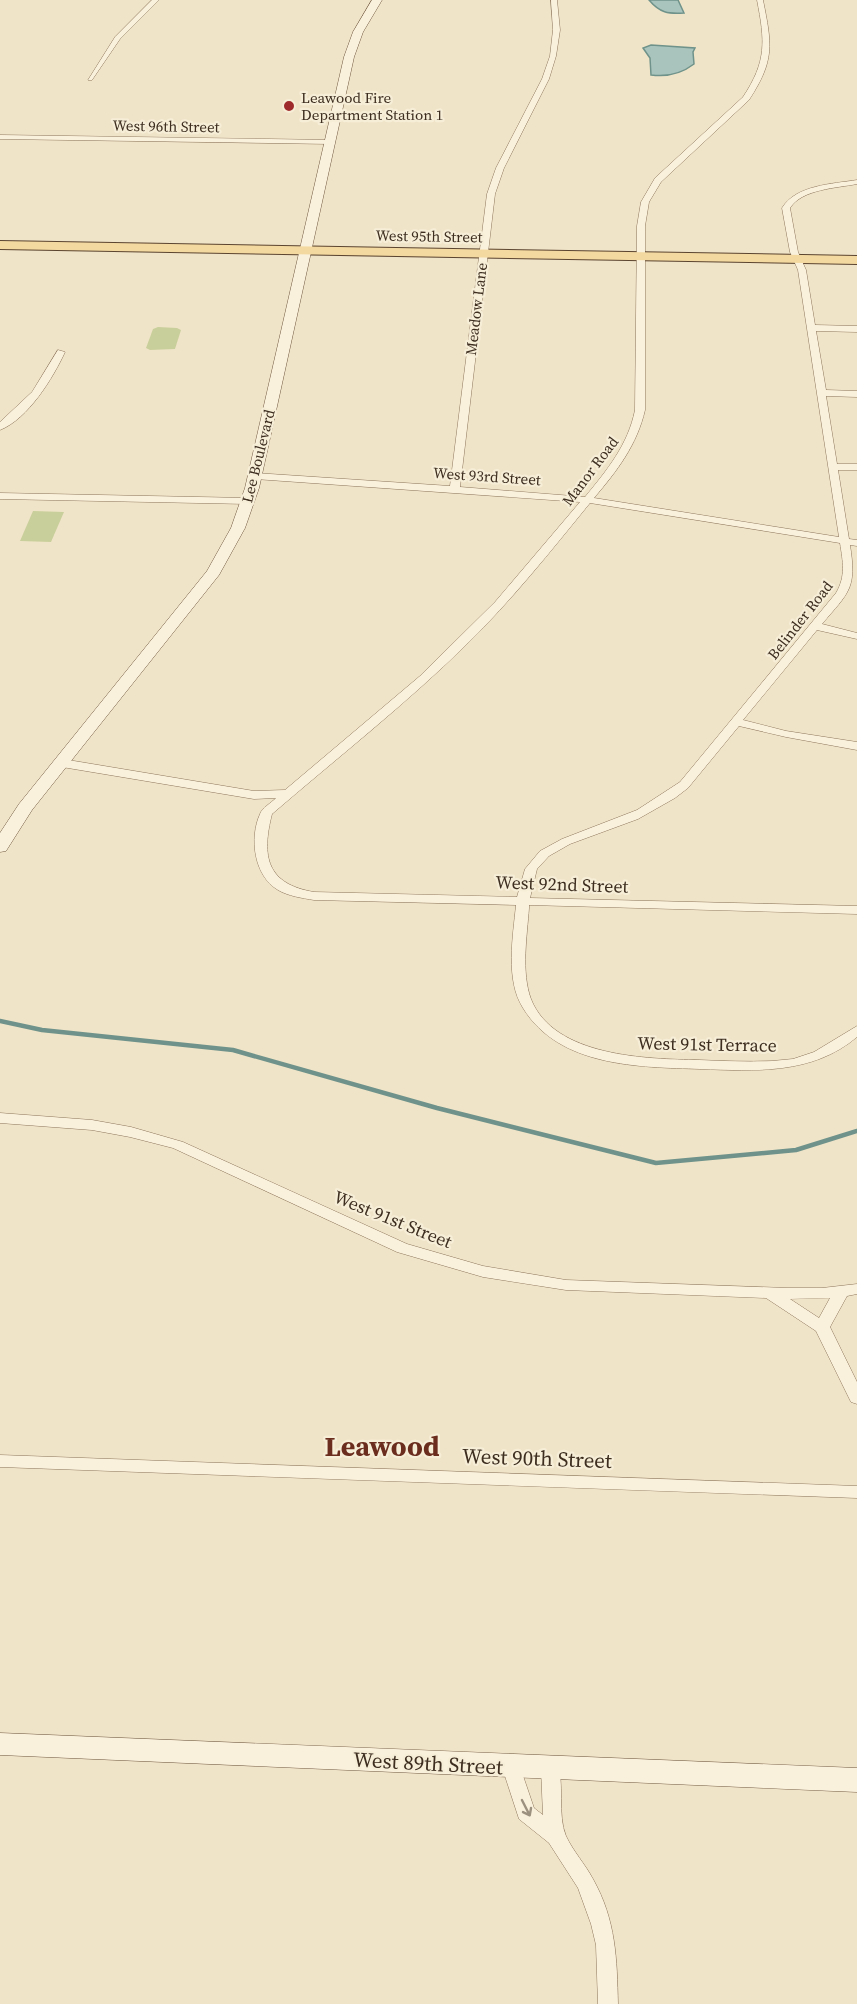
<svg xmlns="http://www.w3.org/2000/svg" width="857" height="2004" font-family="'Source Serif 4',serif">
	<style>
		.green { fill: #c9cf9b }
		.water { fill: #a9c4bc; stroke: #6f938a; stroke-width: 1.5 }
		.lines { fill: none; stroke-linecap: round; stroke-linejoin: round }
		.stream { stroke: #6f938a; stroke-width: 4.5 }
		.street-casing { stroke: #8d765c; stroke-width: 1 }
		.secondary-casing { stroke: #6f573f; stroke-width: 1 }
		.primary-casing { stroke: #5b4430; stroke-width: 2 }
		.street { fill: #faf1dc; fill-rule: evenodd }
		.secondary { fill: #faf1dc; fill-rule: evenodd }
		.primary { fill: #f3d9a0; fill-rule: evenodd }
		.oneway { stroke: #9c907e }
		.poi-dot { fill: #9e2a2b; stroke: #f7eed8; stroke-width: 2 }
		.labels { text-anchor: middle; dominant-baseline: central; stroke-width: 4.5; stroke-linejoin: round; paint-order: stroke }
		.far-poi-label { font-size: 15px; fill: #3d2e20; stroke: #f7eed8; text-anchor: start }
		.far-street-label { font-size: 15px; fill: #3d2e20; stroke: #f7eed8 }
		.street-label { font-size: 18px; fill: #3d2e20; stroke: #f7eed8 }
		.near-street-label { font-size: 21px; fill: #3d2e20; stroke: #f7eed8 }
		.near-district-label { font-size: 28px; font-weight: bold; fill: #6b2e1e; stroke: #f7eed8 }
	</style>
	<rect width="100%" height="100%" fill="#f0e4c8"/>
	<g class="green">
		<path d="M158 327 177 328 181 330 175 349 150 350 146 348 153 329Z"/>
		<path d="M33 511 64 512 51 542 20 541Z"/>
	</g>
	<g class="water">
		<path d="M649 0H678L684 13C668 14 660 13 649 0Z"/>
		<path d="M651 45 695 48 693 52 694 64C681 74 666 77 651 75L650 58 643 48Z"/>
	</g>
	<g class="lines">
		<path class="stream" d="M0 1021 42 1030 233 1050 437 1108 656 1163 796 1150 857 1131"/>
		<g class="street-casing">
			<g id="street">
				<path d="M152 0H159L120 39 92 80H88L115 37Z"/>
				<path d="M551 0H557L560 30 556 56 549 79 504 168 495 194 460 487 585 497C607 470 628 445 635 410L637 226 641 202 655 178 743 97C767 61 765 41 757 0H763C772 45 775 60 749 100L661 182 649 202 645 226V410C637 445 617 471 594 498L839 537 798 270 790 252 782 208C796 185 832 184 857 180V184C837 188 802 189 790 208L798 252 806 270 815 325 857 326V332L816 331 826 390 857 391V397L826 396 837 464H857V470H838L849 539 857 540V546L850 545C857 589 849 592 822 624L857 633V639L817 630 743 720 786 731 857 742V750L786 737 739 726 688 788 675 798 638 819 570 844 549 856 537 869 530 898 857 906V914L529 905V908C527 936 521 972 531 999 554 1057 647 1059 699 1060 723 1061 747 1062 772 1061L793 1059 814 1052 857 1026V1037C812 1075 755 1071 700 1069 639 1067 559 1067 523 1008 505 980 513 936 516 905L314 900C302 898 288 896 278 890 254 876 249 838 260 814 262 808 271 803 276 798L254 799 62 767 56 763 62 759 254 791 285 790 420 676 495 602 580 502 255 479 250 476 255 473 450 486 487 194 496 168 542 79 550 56 553 30ZM590 503 840 543C843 562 846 576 836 593L680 782 637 810 562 839 540 851 525 869 517 897 314 892C267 884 261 857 272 814 337 758 406 704 467 644 512 600 550 552 590 503Z"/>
				<path d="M0 135 331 140 335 142 331 144 0 139Z"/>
				<path d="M58 350 65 352C53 378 28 419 0 430V422L32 392Z"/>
				<path d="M0 493 248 498 253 501 248 504 0 499Z"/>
				<path d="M0 1113 92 1120 131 1127 183 1142 407 1244 483 1266 566 1280 787 1288H822L857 1284V1294L847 1296 830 1327 857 1382V1404L851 1402 849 1398 816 1331 766 1298 566 1290 483 1277 397 1252 173 1148 130 1137 92 1130 0 1123ZM830 1298 819 1318 790 1299Z"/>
				<path d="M0 1455 857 1486V1498L0 1467Z"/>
				<path d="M511 1759 518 1761 534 1808 543 1815 541 1769 543 1763 550 1761 557 1763C565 1781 557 1815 566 1836 573 1851 585 1864 593 1879 616 1920 617 1959 618 2004H598L596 1945 591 1924 578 1888 549 1843 519 1819 502 1767 504 1761Z"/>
			</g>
		</g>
		<g class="secondary-casing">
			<g id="secondary">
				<path d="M372 0H382L363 32 354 57 259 488 245 528 219 575 32 810 6 851 0 852V833L19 804 207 571 231 528 245 488 344 57 353 32Z"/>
				<path d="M0 1733 857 1768V1792L0 1755Z"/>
			</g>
		</g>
		<g class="primary-casing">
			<path id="primary" d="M0 241 857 256V264L0 249Z"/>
		</g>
		<use href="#street" class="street"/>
		<use href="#secondary" class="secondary"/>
		<use href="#primary" class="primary"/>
	</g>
	<defs><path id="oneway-shaft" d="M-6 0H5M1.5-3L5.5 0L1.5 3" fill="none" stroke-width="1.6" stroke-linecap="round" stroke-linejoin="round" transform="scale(1.5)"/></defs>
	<use class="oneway" href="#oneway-shaft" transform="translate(526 1808) rotate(63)"/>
	<circle class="poi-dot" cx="289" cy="106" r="6"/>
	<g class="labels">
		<g class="far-poi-label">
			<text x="301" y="97">Leawood Fire<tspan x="301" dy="17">Department Station 1</tspan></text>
		</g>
		<g class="far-street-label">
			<text transform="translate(166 126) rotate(1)">West 96th Street</text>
			<text transform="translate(429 236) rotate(1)">West 95th Street</text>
			<text transform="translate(476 309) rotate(-83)">Meadow Lane</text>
			<text transform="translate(258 456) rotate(-76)">Lee Boulevard</text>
			<text transform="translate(590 471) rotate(-53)">Manor Road</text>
			<text transform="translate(487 476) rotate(4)">West 93rd Street</text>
			<text transform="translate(800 620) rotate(-52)">Belinder Road</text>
		</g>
		<g class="street-label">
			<text transform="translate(562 884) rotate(2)">West 92nd Street</text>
			<text transform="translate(707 1044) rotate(1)">West 91st Terrace</text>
			<text transform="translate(393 1219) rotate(22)">West 91st Street</text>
		</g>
		<g class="near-street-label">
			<text transform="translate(537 1458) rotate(2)">West 90th Street</text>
			<text transform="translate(428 1763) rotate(3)">West 89th Street</text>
		</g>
		<g class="near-district-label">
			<text x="382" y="1446">Leawood</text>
		</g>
	</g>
</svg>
